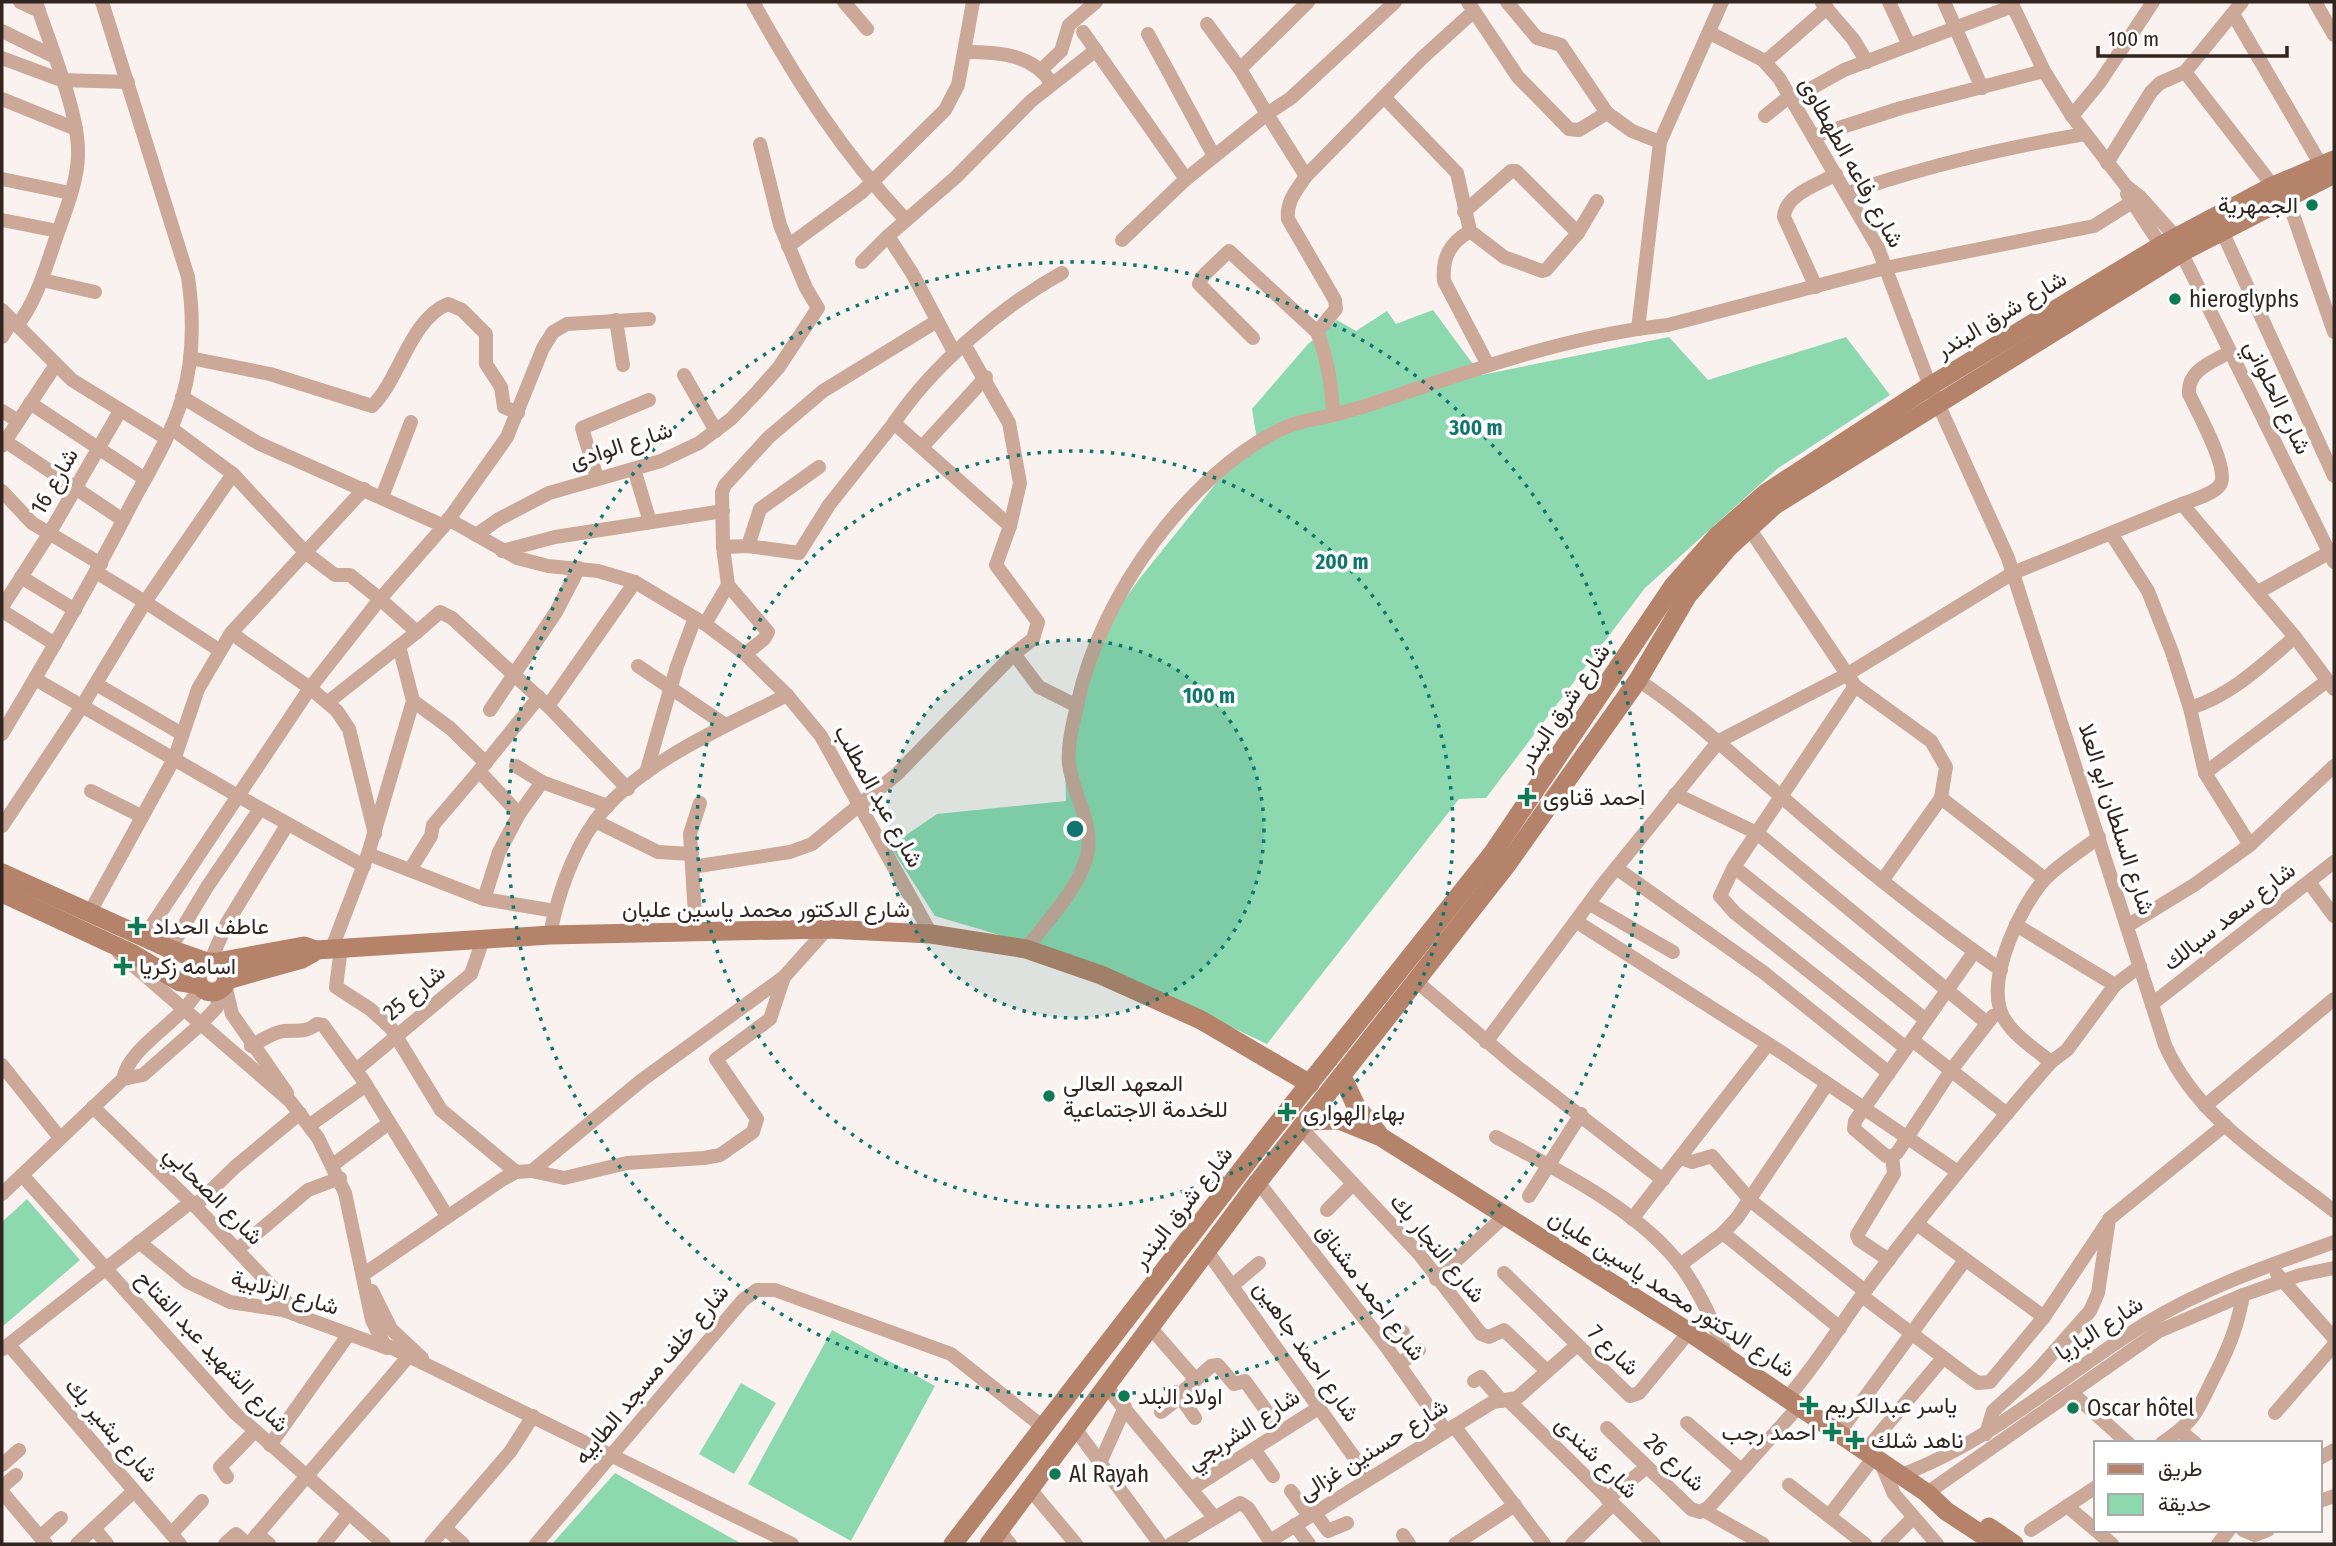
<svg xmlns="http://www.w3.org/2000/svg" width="2336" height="1546" font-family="'Fira Sans Condensed',Vazirmatn,sans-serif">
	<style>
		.green { fill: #8dd9af }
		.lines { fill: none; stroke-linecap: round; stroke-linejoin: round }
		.street { stroke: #cba897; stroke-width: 14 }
		.secondary { stroke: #b5826a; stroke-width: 19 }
		.ring { fill: none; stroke: #0f766e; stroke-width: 3.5; stroke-dasharray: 3.5 7 }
		.poi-dot { fill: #0f7953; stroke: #fff; stroke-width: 2.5 }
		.labels { text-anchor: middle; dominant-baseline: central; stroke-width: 7; stroke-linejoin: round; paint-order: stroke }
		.street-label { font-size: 23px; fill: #32251f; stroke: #fff }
		.poi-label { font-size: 23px; fill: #32251f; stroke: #fff; text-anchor: start }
		.centre { fill: #0f766e; stroke: #fff; stroke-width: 3.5 }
		.ring-label { font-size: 21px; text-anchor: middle; font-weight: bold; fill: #0f766e; stroke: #fff; stroke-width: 7; stroke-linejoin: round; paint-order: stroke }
	</style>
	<rect width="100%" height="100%" fill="#faf2ef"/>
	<g class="green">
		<path d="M1433 310 1481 375 1669 337 1708 380 1846 337 1890 395 1777 469 1645 588 1486 798 1459 799 1267 1044 1145 986 1020 941 935 916 890 846 937 814 1066 801 1065 767 1098 637 1140 578 1222 476 1258 446 1252 409 1308 344 1337 320 1356 331 1387 311 1396 324Z"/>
		<path d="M27 1199 80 1260 2 1327V1222Z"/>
		<path d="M832 1330 935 1386 851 1541 748 1484Z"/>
		<path d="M741 1383 776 1403 734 1474 699 1454Z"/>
		<path d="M615 1473 742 1544H552Z"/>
	</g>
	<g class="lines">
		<g class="street">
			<path d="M20 2 39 11"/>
			<path d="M753 2C798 83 841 151 905 219"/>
			<path d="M844 2 867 29"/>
			<path d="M1395 2 1291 98 1267 114 1306 176 1421 59 1474 11"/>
			<path d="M1468 2 1518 77 1569 129 1579 130 1607 113 1632 131 1660 142"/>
			<path d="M1507 2 1537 38 1561 45 1607 113"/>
			<path d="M1889 2 1909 45"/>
			<path d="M1944 2 1982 88"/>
			<path d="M2011 2 2044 71 2072 116 2126 186 2140 197 2182 244"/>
			<path d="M2242 2 2185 72 2273 186"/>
			<path d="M2315 2 2334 35"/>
			<path d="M1822 3 1853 39 1867 62"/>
			<path d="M2233 14 2321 165"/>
			<path d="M1207 24 1240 69 1308 2"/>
			<path d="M2 31 53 56"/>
			<path d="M1083 32 1186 179"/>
			<path d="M1710 33 1763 60 1779 78 1878 248 1930 386 2008 558 2165 1045C2197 1119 2273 1163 2334 1211"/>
			<path d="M1148 34 1214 156"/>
			<path d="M966 52C999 52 1033 54 1052 84"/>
			<path d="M2 58 61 80 128 82"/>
			<path d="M1765 62 1827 8"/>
			<path d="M1041 70 1061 51 1069 25 1096 2"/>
			<path d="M1384 97 1457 173 1470 231 1504 257 1542 271 1546 270 1578 233 1597 201"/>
			<path d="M2 99 76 129"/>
			<path d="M1792 99 1844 70 2013 6"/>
			<path d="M1765 116 1790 96"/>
			<path d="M2072 116 2100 82 2153 2"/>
			<path d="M1814 136 1901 108 2044 71"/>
			<path d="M2107 163 2151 92 2160 83 2185 72"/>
			<path d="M1306 176C1297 190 1286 201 1288 219L1335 300 1336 309 1317 332"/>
			<path d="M2 179 70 193"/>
			<path d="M1848 193C1926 166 2003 148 2085 134"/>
			<path d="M2127 194 2166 253"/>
			<path d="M2287 197 2334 332"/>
			<path d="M1464 212 1511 171H1516L1578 233"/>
			<path d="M2 220 58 231"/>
			<path d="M1470 231C1450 243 1442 257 1444 281L1488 365"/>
			<path d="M2222 231 2334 476"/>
			<path d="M888 236 956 177 1031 101 1096 50"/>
			<path d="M1122 240 1186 179 1267 114 1240 69"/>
			<path d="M788 246 862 192 945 110 958 85 973 2"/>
			<path d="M2181 252 2334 562"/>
			<path d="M862 262 888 236 912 273 954 352"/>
			<path d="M42 280 95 292"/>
			<path d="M1816 287 1784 217C1785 194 1818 185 1836 174"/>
			<path d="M2 310 72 380 166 438"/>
			<path d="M616 320 623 365"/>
			<path d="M17 326C36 301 44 273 54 244 63 216 77 186 78 156 80 114 49 43 36 2"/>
			<path d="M1638 329 1660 142 1722 2"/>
			<path d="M2 337 12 321"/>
			<path d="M1253 338 1199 284 1203 276 1229 251 1317 332C1328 359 1332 387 1333 415"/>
			<path d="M190 358 270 374 372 406C399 381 410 319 448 304L462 310 486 334V364L501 387 504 407 518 413"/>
			<path d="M684 375 716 431"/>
			<path d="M182 397 258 443 444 526"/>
			<path d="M30 403 145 479"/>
			<path d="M2 411 18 421"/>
			<path d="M894 423C932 366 1002 306 1062 273"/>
			<path d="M171 428 233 474 306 553 335 575H350L380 599 444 526 507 437 543 348 553 332 567 324 649 319"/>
			<path d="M5 441 123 520"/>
			<path d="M2 446 55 366"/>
			<path d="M922 447 986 377"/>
			<path d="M634 469 650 522"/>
			<path d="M597 478 582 428 649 400"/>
			<path d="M2 491 32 523 101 564"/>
			<path d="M382 497 411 422"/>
			<path d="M2182 504C2192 500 2216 494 2221 483 2228 466 2197 411 2189 394 2187 370 2212 362 2230 352"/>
			<path d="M448 519 517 558 548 566 598 571 635 582 705 624 745 654 787 695 821 736 931 934"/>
			<path d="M1010 526 996 565 1038 622 1033 639 1014 654 1039 687 1077 706"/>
			<path d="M1749 528 1855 686 1931 741 1946 767 1941 798 1882 881"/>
			<path d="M476 535 499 519 549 493 661 461 699 443 731 419 757 392 779 367 818 308 806 288 780 225 760 144"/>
			<path d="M2112 535 2148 591 2172 652 2190 708 2205 773 2250 845"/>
			<path d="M748 546 760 509 819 467"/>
			<path d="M723 547 748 546 799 553 829 505 894 423 1010 526 1020 483 1009 423 964 344"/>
			<path d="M502 551 555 537 723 511"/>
			<path d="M21 577 75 610"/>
			<path d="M2258 592 2334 550"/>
			<path d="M2 607 49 534 120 411"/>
			<path d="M2 611 55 644"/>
			<path d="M705 624 728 585"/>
			<path d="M231 633 364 489"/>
			<path d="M219 650 145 602 233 474"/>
			<path d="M745 654 764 639 768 632 728 585 723 547 722 492 725 485 769 437 823 391 937 321"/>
			<path d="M638 666 724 724"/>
			<path d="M35 679 238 796 310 688 337 711 349 729 375 834"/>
			<path d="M1638 680C1691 715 1735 758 1783 798 1853 859 1925 917 2001 970"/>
			<path d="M96 684 182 734"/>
			<path d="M1855 686 1734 867 1720 896 1735 913 1906 1048"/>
			<path d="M539 697 479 771 519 814 542 782"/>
			<path d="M413 701 450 728 486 763"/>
			<path d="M328 702 417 632"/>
			<path d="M548 706 628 789"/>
			<path d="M2190 708C2232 695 2262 665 2295 637"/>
			<path d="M490 710 556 612 579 568"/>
			<path d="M2 734C47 659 91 583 131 505 149 471 171 436 182 399 194 359 194 318 188 277L102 2"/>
			<path d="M516 766 542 782 608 806"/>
			<path d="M646 773 677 666 695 618"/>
			<path d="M2205 773 2327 681"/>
			<path d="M91 791 141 816"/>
			<path d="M1675 794 1757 833 1987 1023"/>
			<path d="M1941 798 2045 879"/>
			<path d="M595 821 658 852 692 854"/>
			<path d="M2 826 82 706 145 602 96 572"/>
			<path d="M368 854 484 899 499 852 519 814"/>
			<path d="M692 867 790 852 812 844 897 774 1014 654"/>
			<path d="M1734 867 1926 1020"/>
			<path d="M1616 868 1763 972 1889 1073"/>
			<path d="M410 870 431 836 433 825 479 771"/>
			<path d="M2309 882 2334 916"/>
			<path d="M484 899 555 911"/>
			<path d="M1590 904 1673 952"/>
			<path d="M90 912 175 757 198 689 231 633 310 688 380 599 417 632 440 612 452 618 548 706 635 582"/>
			<path d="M1577 922 1781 1052 1958 1172"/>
			<path d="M2016 925 2115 985"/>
			<path d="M2127 926 2194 885 2250 845 2334 766"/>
			<path d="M696 932 690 834 700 803"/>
			<path d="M550 935C557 897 572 853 595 821 636 764 726 726 787 695"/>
			<path d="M144 937 238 796 364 866"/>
			<path d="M332 948 368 854 413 701 399 646"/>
			<path d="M341 948 336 987 370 1009 391 1028 441 1110 516 1172"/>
			<path d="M170 949 207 887 260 809"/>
			<path d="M1026 949C1046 922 1078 890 1087 856 1095 825 1073 795 1069 764 1067 744 1074 720 1078 701 1100 598 1189 471 1286 427 1302 420 1320 419 1337 414 1366 407 1394 396 1422 387 1503 360 1584 334 1668 325L1885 268 2094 226 2140 197"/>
			<path d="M119 953 290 1101 318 1138 345 1193 372 1320 384 1344 792 1544"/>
			<path d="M210 962 227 923 287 825"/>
			<path d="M1416 981 1516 1066 1663 1180"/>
			<path d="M225 985 232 1014 287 1093"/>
			<path d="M2152 1004 2334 862"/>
			<path d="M1912 1040 2007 1114"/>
			<path d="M1486 1042 1604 883 1719 741 1846 675 2013 573 2182 504 2295 637 2334 689"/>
			<path d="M251 1046C261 1041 273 1032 284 1031 298 1030 305 1033 317 1024L323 1025 363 1080 447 1216"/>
			<path d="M2051 1062C2034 1048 2006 1031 2000 1009 1989 973 2021 906 2044 880 2059 864 2081 851 2099 837"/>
			<path d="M2 1065 60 1138"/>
			<path d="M356 1070 471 974 484 937"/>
			<path d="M123 1079 143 1075 201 1024 217 1007 220 990"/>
			<path d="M2205 1106 2334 999"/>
			<path d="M93 1107 195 1206 301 1317"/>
			<path d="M310 1125 366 1085"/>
			<path d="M1301 1128 1420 1255 1481 1334 1489 1337 1504 1330 1547 1371"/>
			<path d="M1496 1137C1556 1169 1639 1210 1681 1266 1701 1294 1715 1325 1727 1357"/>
			<path d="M1892 1156 1897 1153 1952 1069 1993 1016"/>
			<path d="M1682 1158 1692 1162 1712 1156 1751 1201 1865 1291"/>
			<path d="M334 1164 389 1123"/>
			<path d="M532 1171 564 1178 627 1163 704 1158 720 1155 753 1132 757 1119 716 1059 770 1019 784 977"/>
			<path d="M22 1175 235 1413 384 1544"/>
			<path d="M1258 1182 1385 1345 1446 1431"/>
			<path d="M2 1194 123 1079C130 1044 185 1021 200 986"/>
			<path d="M1529 1196 1581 1114"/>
			<path d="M195 1206 235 1167 300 1113"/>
			<path d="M1327 1210 1353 1184"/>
			<path d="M1632 1219 1768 1044"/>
			<path d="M1917 1224 2044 1317"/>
			<path d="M1723 1233 1840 1328"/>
			<path d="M139 1242 188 1282 230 1302 283 1310 387 1348"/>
			<path d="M238 1249 308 1190 340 1178"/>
			<path d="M1207 1251 1369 1478"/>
			<path d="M1889 1260 1859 1240 1857 1235 1894 1174 1892 1156H1886L1854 1129 1855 1121 1974 952"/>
			<path d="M1680 1265 1723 1233 1737 1218 1827 1084"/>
			<path d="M1504 1273 1630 1396 1639 1393 1689 1332"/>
			<path d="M364 1274 503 1179 516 1172 532 1171 642 1080 784 977 827 929"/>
			<path d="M2277 1274 2334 1338"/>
			<path d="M1436 1279 1507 1214"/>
			<path d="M1233 1285 1259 1263"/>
			<path d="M372 1291 391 1329 422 1358"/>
			<path d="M1862 1296 1968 1376 1978 1383 1990 1382 2044 1317 2107 1223"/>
			<path d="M1150 1327 1196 1380"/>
			<path d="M9 1345 180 1544"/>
			<path d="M1385 1345 1403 1332"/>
			<path d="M3 1349 191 1202"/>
			<path d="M1399 1364 1419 1350"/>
			<path d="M1474 1381 1481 1377 1502 1401"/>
			<path d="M1105 1385 1214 1517"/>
			<path d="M2071 1392 2128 1443"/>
			<path d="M1787 1398C1817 1365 1839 1326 1866 1290 1924 1211 1987 1136 2051 1062L2067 1050 2115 985 2140 966"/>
			<path d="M1509 1401 1654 1544"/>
			<path d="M1161 1412 1179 1398"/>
			<path d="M2275 1413 2334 1345"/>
			<path d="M1195 1418 1179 1395 1211 1366 1218 1365 1234 1384 1245 1381 1281 1431"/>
			<path d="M1687 1423 1741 1470"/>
			<path d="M1454 1426 1544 1544"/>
			<path d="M1074 1427 1160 1544"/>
			<path d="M1607 1428 1691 1509 1700 1512 1709 1507 1799 1406"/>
			<path d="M2180 1431 2195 1443"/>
			<path d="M1839 1433 1965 1260"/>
			<path d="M1986 1434 1993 1411 2036 1372 2090 1311 2098 1293 2109 1219 2225 1125"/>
			<path d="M2162 1443C2199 1419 2198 1407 2217 1371 2230 1345 2238 1324 2243 1295"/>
			<path d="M270 1445 349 1334"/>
			<path d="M1254 1449 1273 1476"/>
			<path d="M1865 1451 1943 1358"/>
			<path d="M2320 1458 2334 1450"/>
			<path d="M1880 1461 1894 1494 1937 1544"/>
			<path d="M1100 1463 1125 1407"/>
			<path d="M2 1465 19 1450"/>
			<path d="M1901 1475C1991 1442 2064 1374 2145 1324 2203 1288 2270 1265 2334 1242"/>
			<path d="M227 1477 220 1467 255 1431"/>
			<path d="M1789 1485 1865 1544"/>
			<path d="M2 1487 16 1475"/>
			<path d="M1029 1488 1076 1544"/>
			<path d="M1191 1489 1320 1407"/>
			<path d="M1291 1491 1309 1516"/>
			<path d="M2 1492 46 1544"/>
			<path d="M1927 1493 2159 1331 2243 1295 2300 1275 2334 1268"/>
			<path d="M1607 1499 1647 1467"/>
			<path d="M2320 1501 2334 1496"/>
			<path d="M2067 1506 2112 1544"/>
			<path d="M1705 1511 1763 1544"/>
			<path d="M1315 1513 1328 1531 1347 1523"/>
			<path d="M1829 1516 1874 1457"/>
			<path d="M1295 1525 1309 1544"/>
			<path d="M94 1528 107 1544"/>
			<path d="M445 1528 463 1544"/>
			<path d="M999 1530 1010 1544"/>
			<path d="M2031 1530 2096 1487"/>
			<path d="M2243 1530 2255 1535 2268 1530"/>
			<path d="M171 1534 202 1501"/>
			<path d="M257 1534 269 1544"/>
			<path d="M1403 1535 1409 1544"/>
			<path d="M40 1537 61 1518"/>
			<path d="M1270 1541 1493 1402 1517 1398 1576 1346"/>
			<path d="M77 1544 134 1491"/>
			<path d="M225 1544 236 1534 247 1544"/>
			<path d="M249 1544 408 1357"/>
			<path d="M324 1544 348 1514"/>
			<path d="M431 1544 510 1452 533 1416"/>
			<path d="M536 1544 743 1300 757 1290H775L951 1354 1043 1427"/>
			<path d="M1171 1544 1240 1503 1248 1508 1272 1544"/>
			<path d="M1455 1544 1515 1505"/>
			<path d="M1572 1544 1613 1504"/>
			<path d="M1887 1544 1913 1518"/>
			<path d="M2218 1544 2229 1530"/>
		</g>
		<g class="secondary">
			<path d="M2 873 170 949 207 962"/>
			<path d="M2 893 131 953 180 982 198 985"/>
			<circle cx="212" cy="977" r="15"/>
			<path d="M217 962 304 946 316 950 550 935 827 929 931 934 1026 949 1101 975 1201 1020 1310 1084"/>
			<path d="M227 980 302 959 313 953"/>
			<path d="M1342 1076 1356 1106 1378 1133"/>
			<path d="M1307 1121 1339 1120 1381 1137 1689 1332 1927 1493 1946 1511 1996 1544"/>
			<path d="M1989 1527 2014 1544"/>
			<path d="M953 1544 1266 1138 1492 854 1673 586 1717 536 1766 493 1930 386 2160 246 2273 186 2334 160"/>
			<path d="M989 1544 1258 1182 1506 866 1638 680 1688 595 1728 548 1775 505 2186 250 2334 174"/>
		</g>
	</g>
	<circle cx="1075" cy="829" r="189" fill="#0f766e" fill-opacity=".12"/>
	<g class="ring">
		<circle cx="1075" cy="829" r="189"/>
		<circle cx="1075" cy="829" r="378"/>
		<circle cx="1075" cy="829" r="567"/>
	</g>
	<g class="poi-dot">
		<circle cx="2312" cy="205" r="7"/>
		<circle cx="2175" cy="299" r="7"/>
		<path d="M1523.5 786.5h7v7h7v7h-7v7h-7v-7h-7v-7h7z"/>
		<path d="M133.5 915.5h7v7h7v7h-7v7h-7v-7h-7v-7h7z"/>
		<path d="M119.5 955.5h7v7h7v7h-7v7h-7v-7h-7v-7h7z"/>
		<circle cx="1049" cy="1096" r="7"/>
		<path d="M1283.5 1101.5h7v7h7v7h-7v7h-7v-7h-7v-7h7z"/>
		<circle cx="1124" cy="1396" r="7"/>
		<path d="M1805.5 1394.5h7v7h7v7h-7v7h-7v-7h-7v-7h7z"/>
		<circle cx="2073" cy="1408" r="7"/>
		<path d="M1828.5 1421.5h7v7h7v7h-7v7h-7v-7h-7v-7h7z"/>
		<path d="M1851.5 1429.5h7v7h7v7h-7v7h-7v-7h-7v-7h7z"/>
		<circle cx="1055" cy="1474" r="7"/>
	</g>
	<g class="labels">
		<g class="street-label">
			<text transform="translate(1852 162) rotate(61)">شارع رفاعه الطهطاوى</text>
			<text transform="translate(2001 314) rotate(-31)">شارع شرق البندر</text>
			<text transform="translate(2278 397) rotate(64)">شارع الحلواني</text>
			<text transform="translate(621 445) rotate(-18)">شارع الوادى</text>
			<text transform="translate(54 481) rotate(-60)">شارع 16</text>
			<text transform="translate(1563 707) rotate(-56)">شارع شرق البندر</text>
			<text transform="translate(879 796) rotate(61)">شارع عبد المطلب</text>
			<text transform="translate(2117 819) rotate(72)">شارع السلطان ابو العلا</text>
			<text x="766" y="909">شارع الدكتور محمد ياسين عليان</text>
			<text transform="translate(2229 916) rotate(-38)">شارع سعد سبالك</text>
			<text transform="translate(414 992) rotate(-40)">شارع 25</text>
			<text transform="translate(214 1195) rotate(45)">شارع الصحابي</text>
			<text transform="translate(1182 1207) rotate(-52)">شارع شرق البندر</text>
			<text transform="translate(1438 1248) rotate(50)">شارع النجار بك</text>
			<text transform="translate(285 1292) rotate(16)">شارع الزلابية</text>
			<text transform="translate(1371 1292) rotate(53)">شارع احمد مشناق</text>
			<text transform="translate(1672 1293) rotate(33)">شارع الدكتور محمد ياسين عليان</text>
			<text transform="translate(2099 1328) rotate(-33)">شارع الباريا</text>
			<text transform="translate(1614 1350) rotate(44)">شارع 7</text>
			<text transform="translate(213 1351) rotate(47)">شارع الشهيد عبد الفتاح</text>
			<text transform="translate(1307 1351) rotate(55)">شارع احمد جاهين</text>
			<text transform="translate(651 1374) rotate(-50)">شارع خلف مسجد الطابيه</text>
			<text transform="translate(1243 1429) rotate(-33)">شارع الشربجي</text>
			<text transform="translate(112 1430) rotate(49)">شارع بشير بك</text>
			<text transform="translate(1373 1449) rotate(-32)">شارع حسنين غزالى</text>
			<text transform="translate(1597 1457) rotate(45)">شارع شندى</text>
			<text transform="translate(1675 1462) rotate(43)">شارع 26</text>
		</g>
		<g class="poi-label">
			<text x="2298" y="205" text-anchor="end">الجمهرية</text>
			<text x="2189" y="299">hieroglyphs</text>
			<text x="1543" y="797">احمد قناوى</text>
			<text x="153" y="926">عاطف الحداد</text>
			<text x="139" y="966">اسامه زكريا</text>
			<text x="1063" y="1083">المعهد العالى<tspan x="1063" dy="26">للخدمة الاجتماعية</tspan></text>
			<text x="1303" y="1112">بهاء الهوارى</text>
			<text x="1138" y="1396">اولاد البلد</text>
			<text x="1825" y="1405">ياسر عبدالكريم</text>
			<text x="2087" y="1408">Oscar hôtel</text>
			<text x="1816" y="1432" text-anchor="end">احمد رجب</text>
			<text x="1871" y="1440">ناهد شلك</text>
			<text x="1069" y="1474">Al Rayah</text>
		</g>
	</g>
	<circle cx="1075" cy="829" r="10" class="centre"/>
	<g class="ring-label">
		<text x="1476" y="435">300 m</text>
		<text x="1342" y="569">200 m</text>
		<text x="1209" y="703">100 m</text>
	</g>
	<rect width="2336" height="1546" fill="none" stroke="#32251f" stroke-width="7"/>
	<rect x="2094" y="1441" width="228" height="91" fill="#ffffff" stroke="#ada8a5" stroke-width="2"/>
	<rect x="2108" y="1464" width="35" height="10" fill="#b5826a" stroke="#ada8a5" stroke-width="2"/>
	<text x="2158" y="1476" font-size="21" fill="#32251f">طريق</text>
	<rect x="2108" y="1494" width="35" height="21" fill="#8dd9af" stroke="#ada8a5" stroke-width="2"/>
	<text x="2158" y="1511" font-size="21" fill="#32251f">حديقة</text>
	<path d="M2098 46v10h189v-10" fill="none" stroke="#32251f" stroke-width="3.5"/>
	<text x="2108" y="46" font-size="21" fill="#32251f" stroke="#ffffff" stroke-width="5" paint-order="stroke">100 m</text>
</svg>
